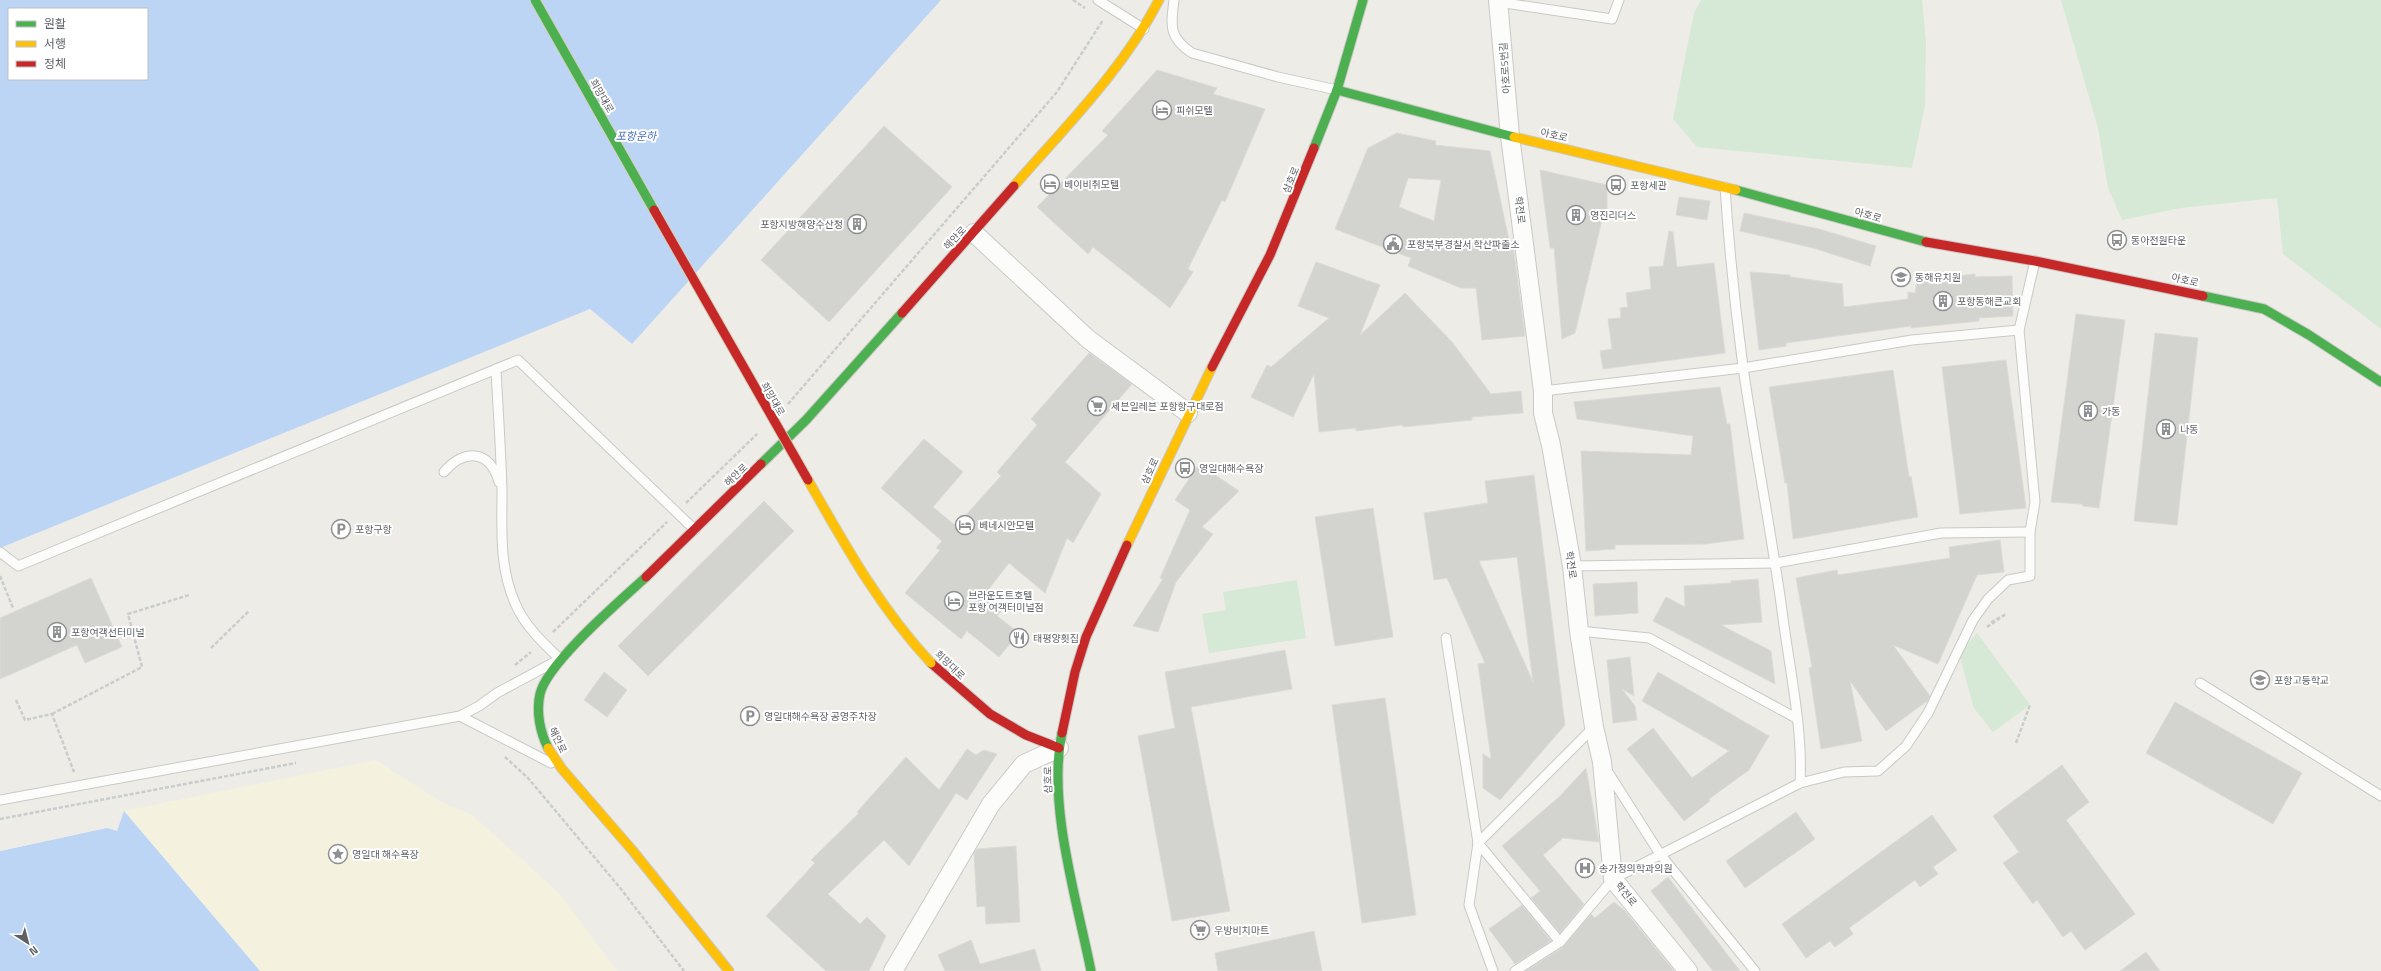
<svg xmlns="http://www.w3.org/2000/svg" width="2381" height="971" font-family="'Titillium Web','Noto Sans KR',sans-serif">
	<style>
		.green { fill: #d6e8d6 }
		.sand { fill: #f4f2de }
		.water { fill: #bdd5f5; fill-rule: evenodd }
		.pier { fill: #edece7 }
		.building { fill: #d3d3d0; stroke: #dcdbd6; fill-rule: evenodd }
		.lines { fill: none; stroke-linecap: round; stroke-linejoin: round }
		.lane-casing { stroke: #c9c9c9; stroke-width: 11 }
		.street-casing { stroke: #c9c9c9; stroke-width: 20 }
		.fast-casing { stroke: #c9c9c7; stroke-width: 11 }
		.slow-casing { stroke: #c9c9c7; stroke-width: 11 }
		.jam-casing { stroke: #c9c9c7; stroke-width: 11 }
		.path { stroke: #c9cdcc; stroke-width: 2.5; stroke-dasharray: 4 2; stroke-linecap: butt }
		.lane { stroke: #fcfcfb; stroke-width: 9 }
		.street { stroke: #fcfcfb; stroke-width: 18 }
		.fast { stroke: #4caf50; stroke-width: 9 }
		.slow { stroke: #ffc107; stroke-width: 9 }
		.jam { stroke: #c62828; stroke-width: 9 }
		.fast-bridge-casing { stroke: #d3cfb7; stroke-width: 11; stroke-linecap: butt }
		.slow-bridge-casing { stroke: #d3cfb7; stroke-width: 11; stroke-linecap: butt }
		.jam-bridge-casing { stroke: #d3cfb7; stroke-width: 11; stroke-linecap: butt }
		.fast-bridge { stroke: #4caf50; stroke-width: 9 }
		.slow-bridge { stroke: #ffc107; stroke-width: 9 }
		.jam-bridge { stroke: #c62828; stroke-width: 9 }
		.labels { text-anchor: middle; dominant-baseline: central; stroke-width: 4; stroke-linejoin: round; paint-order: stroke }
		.street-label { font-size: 10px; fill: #5d5f65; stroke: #fff }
		.poi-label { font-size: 10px; fill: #5d5f65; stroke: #fff; text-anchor: start }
		.water-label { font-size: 11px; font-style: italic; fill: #4c73be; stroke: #fff }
	</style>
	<rect width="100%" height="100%" fill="#edece7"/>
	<g class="green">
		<path d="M1701 0H1922L1926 43 1925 105 1912 168 1697 147 1673 119 1694 13Z"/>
		<path d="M2061 0H2381V329L2283 254 2277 198 2180 208 2122 220 2108 188 2098 128Z"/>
		<path d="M1297 580 1306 638 1209 653 1202 614 1226 610 1223 592Z"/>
		<path d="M1977 633 2030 705 1993 732 1974 708 1959 654Z"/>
	</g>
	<path class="sand" d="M376 760 443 803 471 814 560 894 617 971H260L124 811Z"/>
	<g class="water">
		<path d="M0 0H941L632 344 590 309 0 548ZM9 9H147V79H9Z"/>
		<path d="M124 811 260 971H0V851L107 828 117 831Z"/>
	</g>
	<path class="pier" d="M73 833 74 835 0 851V849Z"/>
	<g class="building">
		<path d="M1157 70 1217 88 1213 94 1265 109 1225 202 1222 200 1188 269 1193 272 1170 308 1093 247 1088 254 1037 207 1108 135 1102 131Z"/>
		<path d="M884 126 952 187 829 322 761 260Z"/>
		<path d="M1397 133 1436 141 1435 145 1490 151 1510 245H1513L1525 336 1482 340 1476 288H1461L1408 266 1411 258 1335 229 1368 148ZM1408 178 1441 180 1434 221 1399 207Z"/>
		<path d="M1540 170 1607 185V217L1603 216 1575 333 1562 339 1554 248H1550Z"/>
		<path d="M1679 197 1710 201 1707 220 1676 215Z"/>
		<path d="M1744 213 1819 229 1876 246 1870 266 1813 248 1740 231Z"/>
		<path d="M1669 231 1673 232 1677 267 1714 263 1725 353 1603 369 1600 351 1612 349 1608 319 1621 318 1620 308 1628 307 1626 293 1651 289 1649 267 1663 266Z"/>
		<path d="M1316 262 1380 285 1360 335 1405 293 1452 342 1491 394 1521 391 1523 413 1472 417V420L1403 427 1402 425 1356 431V428L1319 432 1314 374 1293 417 1251 397 1267 365 1271 367 1329 318 1298 306Z"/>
		<path d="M1750 272 1790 275V277L1842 284 1844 307 1908 299V292L1915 293 1917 280 1975 274V277L2012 276 2013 316 1979 318V321L1911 328V326L1786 343V346L1759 350Z"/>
		<path d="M2076 314 2125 320 2099 508 2083 506 2082 504 2051 502Z"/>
		<path d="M2155 333 2198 338 2177 525 2134 521Z"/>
		<path d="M1089 353 1132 384 1065 462 1101 494 1073 543 1067 538 1045 593 1009 563 985 594 1003 609 997 616 1019 633 999 657 967 631 961 639 905 593 940 550 936 548 942 541 881 488 924 439 963 472 933 507 956 526 1001 476 997 472 1037 425 1031 419Z"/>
		<path d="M2006 360 2026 508 1960 514 1942 367Z"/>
		<path d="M1893 370 1909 477 1911 476 1918 517 1793 539 1787 483H1785L1769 387Z"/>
		<path d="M1720 387 1727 424H1730L1744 539 1705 544 1615 545V549L1586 551 1581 451 1691 455 1693 436 1577 419 1574 402Z"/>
		<path d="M1199 464 1239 491 1202 527 1213 534 1176 582 1158 632 1133 626 1163 579 1160 578 1190 510 1175 500Z"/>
		<path d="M1534 475 1565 725 1500 800 1483 788V754L1491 759 1478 664 1485 663 1447 578 1434 580 1424 513 1488 503 1485 481ZM1517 557 1533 682 1479 561Z"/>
		<path d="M764 501 794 531 648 676 618 646Z"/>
		<path d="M1373 508 1393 637 1335 646 1315 517Z"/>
		<path d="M2000 540 2004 572 1977 575 1938 664 1893 645 1930 696 1927 701 1886 731 1850 681 1862 741 1821 749 1809 668 1812 667 1796 578 1837 570 1838 575 1950 558 1949 547Z"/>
		<path d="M91 578 122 647 85 663 77 645 0 679V618Z"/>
		<path d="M1758 579 1762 622 1721 625 1771 651 1775 684 1653 621 1666 597 1685 607 1684 586 1731 583V581Z"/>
		<path d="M1637 582 1638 613 1595 616 1593 584Z"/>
		<path d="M1285 650 1292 689 1191 707 1230 911 1172 921 1138 736 1175 728 1165 672Z"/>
		<path d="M1630 657 1634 696 1622 689 1635 706 1637 720 1613 723 1607 660Z"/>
		<path d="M604 672 627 690 607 717 584 700Z"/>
		<path d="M1658 672 1769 736 1749 770 1709 799 1710 801 1684 821 1627 749 1653 728 1692 778 1729 751 1642 701Z"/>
		<path d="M1385 698 1416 915 1362 923 1332 705Z"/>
		<path d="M2175 702 2302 773 2273 824 2146 753Z"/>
		<path d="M967 749 976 755 984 750 997 754 967 800 956 793 909 866 884 840 828 894 860 924 867 917 886 936 869 971H826L766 916 815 863 811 860 859 813 857 812 906 757 939 790Z"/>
		<path d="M2062 765 2089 802 2066 820 2135 914 2085 950 2071 931 2063 937 2037 900 2033 904 2003 863 2019 852 1993 816Z"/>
		<path d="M1586 768 1599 842 1563 838 1543 855 1584 904 1560 933 1531 898 1540 891 1502 846 1559 797Z"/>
		<path d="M1796 812 1815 839 1745 888 1726 861Z"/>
		<path d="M1932 815 1957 850 1933 867 1938 874 1920 887 1915 880 1849 928 1853 934 1835 947 1830 941 1806 958 1782 924Z"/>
		<path d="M1016 846 1020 922 986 924 985 906 977 907 974 853 977 849Z"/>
		<path d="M1668 877 1740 971H1713L1651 891Z"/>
		<path d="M1614 902 1625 911 1674 971H1526L1563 947 1591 914 1595 918Z"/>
		<path d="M1522 905 1551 941 1515 964 1489 929Z"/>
		<path d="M1314 931 1322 971H1218L1215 953Z"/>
		<path d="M971 940 980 964 1035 949 1041 971H945L938 955Z"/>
		<path d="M2146 952 2160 971H2120Z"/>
	</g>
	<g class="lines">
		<g class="lane-casing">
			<g id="lane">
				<path d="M1098 0 1144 29"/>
				<path d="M1174 0C1171 25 1168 37 1192 53L1278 77 1337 90"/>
				<path d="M1498 2 1612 19 1619 0"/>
				<path d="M1725 187C1729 247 1735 307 1743 367 1755 451 1772 534 1783 618 1790 672 1803 729 1800 783"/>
				<path d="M1543 391 1743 368 1912 340 2019 330"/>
				<path d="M444 472C463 449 490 449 499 482"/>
				<path d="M0 552 18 566 518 360 695 530"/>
				<path d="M1572 566 1776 563 1941 533 2030 532"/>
				<path d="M1579 631 1649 638 1796 718"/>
				<path d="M1446 638 1478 843 1469 905 1493 971"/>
				<path d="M2200 683 2381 796"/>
				<path d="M460 716 551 763"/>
				<path d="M1606 769 1660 854 1755 971"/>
				<path d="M0 800 460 716 479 706 497 693 560 659C543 643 524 625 515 603 499 567 502 529 502 491 501 451 498 410 496 369"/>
				<path d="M1560 942 1478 843 1594 727"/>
				<path d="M1515 971 1560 942 1613 879 1800 783 1844 772 1878 771 1906 746 1928 713 1973 620 1988 599 2008 580 2030 576V532L2035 502 2019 330 2035 261"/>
			</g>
		</g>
		<g class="street-casing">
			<g id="street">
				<path d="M1498 0 1510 136 1543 391V413L1551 445 1572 566 1579 631 1594 727 1602 762 1613 879 1688 971"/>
				<path d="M974 233 1088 339 1188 413"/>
				<path d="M893 971 991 804 1024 764 1059 748"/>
			</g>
		</g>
		<g class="fast-casing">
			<g id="fast">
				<path d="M1337 90 1514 137"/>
				<path d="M1314 148 1337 90 1363 0"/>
				<path d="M1736 190 1926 242"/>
				<path d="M2203 296 2264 309 2309 335 2381 382"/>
				<path d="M761 464 806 420 902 313"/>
				<path d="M1062 733C1047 804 1077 900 1091 971"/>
				<path d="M548 748C540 732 536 712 540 694 547 663 620 601 646 577"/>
			</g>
		</g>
		<g class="slow-casing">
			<g id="slow">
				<path d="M1514 137 1736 190"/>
				<path d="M1014 186C1065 127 1123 70 1159 0"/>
				<path d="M1127 545 1212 367"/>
				<path d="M548 748 562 769 633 851 729 971"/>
			</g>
		</g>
		<g class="jam-casing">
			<g id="jam">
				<path d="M1926 242 2035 261 2203 296"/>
				<path d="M902 313 1014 186"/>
				<path d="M1212 367 1270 255 1314 148"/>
				<path d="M646 577 761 464"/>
				<path d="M931 663 990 714 1026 735 1059 748"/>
				<path d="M1062 733 1075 672 1086 637 1127 545"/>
			</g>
		</g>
		<g class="path">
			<path d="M1073 0 1085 8"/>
			<path d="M788 404 1057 92 1103 20"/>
			<path d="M686 503 757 434"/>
			<path d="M0 576 13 608"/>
			<path d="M1987 627 2006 614 1990 623"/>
			<path d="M553 632 667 522"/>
			<path d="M211 648 249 611"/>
			<path d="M515 665 531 652"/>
			<path d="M16 700 25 720 52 714 74 772"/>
			<path d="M52 714 142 667 128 614 189 595"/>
			<path d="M2016 743 2030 705"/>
			<path d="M505 757 528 778 621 889 684 971"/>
			<path d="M0 819 296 763"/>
		</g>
		<use href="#lane" class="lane"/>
		<use href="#street" class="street"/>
		<use href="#fast" class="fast"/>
		<use href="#slow" class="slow"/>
		<use href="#jam" class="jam"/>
		<g class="fast-bridge-casing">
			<path id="fast-bridge" d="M535 0 654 210"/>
		</g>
		<g class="slow-bridge-casing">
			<path id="slow-bridge" d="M808 480C845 545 879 607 931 663"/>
		</g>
		<g class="jam-bridge-casing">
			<path id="jam-bridge" d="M654 210 808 480"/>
		</g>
		<use href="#fast-bridge" class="fast-bridge"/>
		<use href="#slow-bridge" class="slow-bridge"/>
		<use href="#jam-bridge" class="jam-bridge"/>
	</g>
	<defs>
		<g id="hotel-ring" transform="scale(1)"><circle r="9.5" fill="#fff" stroke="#8f9092" stroke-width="1.5"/><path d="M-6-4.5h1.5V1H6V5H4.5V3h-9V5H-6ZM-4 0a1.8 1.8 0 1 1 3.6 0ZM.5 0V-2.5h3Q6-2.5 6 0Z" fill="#8f9092"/></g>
		<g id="bus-ring" transform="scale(1)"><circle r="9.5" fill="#fff" stroke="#8f9092" stroke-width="1.5"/><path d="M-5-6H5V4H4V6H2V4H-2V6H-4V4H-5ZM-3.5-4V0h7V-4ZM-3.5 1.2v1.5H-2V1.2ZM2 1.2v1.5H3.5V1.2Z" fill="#8f9092"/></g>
		<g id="building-ring" transform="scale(1)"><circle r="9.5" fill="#fff" stroke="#8f9092" stroke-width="1.5"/><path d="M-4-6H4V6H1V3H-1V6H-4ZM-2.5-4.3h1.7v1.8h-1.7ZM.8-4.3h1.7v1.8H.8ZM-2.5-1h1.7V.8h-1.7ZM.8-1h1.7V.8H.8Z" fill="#8f9092"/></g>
		<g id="civic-ring" transform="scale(1)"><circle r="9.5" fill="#fff" stroke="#8f9092" stroke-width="1.5"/><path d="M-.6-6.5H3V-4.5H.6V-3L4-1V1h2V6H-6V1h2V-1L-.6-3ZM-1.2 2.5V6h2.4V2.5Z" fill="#8f9092"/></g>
		<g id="school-ring" transform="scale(1)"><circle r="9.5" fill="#fff" stroke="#8f9092" stroke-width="1.5"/><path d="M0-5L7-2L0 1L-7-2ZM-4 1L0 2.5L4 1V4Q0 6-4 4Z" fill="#8f9092"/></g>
		<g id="supermarket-ring" transform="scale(1)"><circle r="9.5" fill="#fff" stroke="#8f9092" stroke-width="1.5"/><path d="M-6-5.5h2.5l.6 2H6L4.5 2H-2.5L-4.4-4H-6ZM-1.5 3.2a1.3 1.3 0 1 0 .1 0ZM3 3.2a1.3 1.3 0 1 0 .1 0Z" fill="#8f9092"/></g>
		<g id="parking-ring" transform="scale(1)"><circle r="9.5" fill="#fff" stroke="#8f9092" stroke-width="1.5"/><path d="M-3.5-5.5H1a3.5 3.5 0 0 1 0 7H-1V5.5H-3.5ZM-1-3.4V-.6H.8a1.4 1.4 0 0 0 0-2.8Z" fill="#8f9092"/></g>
		<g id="restaurant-ring" transform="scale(1)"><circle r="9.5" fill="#fff" stroke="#8f9092" stroke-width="1.5"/><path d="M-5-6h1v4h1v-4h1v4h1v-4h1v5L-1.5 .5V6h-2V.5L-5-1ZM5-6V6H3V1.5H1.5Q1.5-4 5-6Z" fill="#8f9092"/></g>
		<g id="sight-ring" transform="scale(1)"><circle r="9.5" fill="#fff" stroke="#8f9092" stroke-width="1.5"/><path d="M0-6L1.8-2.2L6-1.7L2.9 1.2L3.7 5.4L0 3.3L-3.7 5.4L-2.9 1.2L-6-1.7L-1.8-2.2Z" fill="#8f9092"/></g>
		<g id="hospital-ring" transform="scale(1)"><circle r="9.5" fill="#fff" stroke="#8f9092" stroke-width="1.5"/><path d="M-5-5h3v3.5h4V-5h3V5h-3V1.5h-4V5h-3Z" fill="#8f9092"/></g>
	</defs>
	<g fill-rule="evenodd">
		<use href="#hotel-ring" x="1162" y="110"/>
		<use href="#hotel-ring" x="1050" y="184"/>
		<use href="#bus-ring" x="1616" y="185"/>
		<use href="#building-ring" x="1576" y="215"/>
		<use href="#building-ring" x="857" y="224"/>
		<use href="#bus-ring" x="2117" y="240"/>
		<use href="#civic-ring" x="1393" y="244"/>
		<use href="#school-ring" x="1901" y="277"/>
		<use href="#building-ring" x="1943" y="301"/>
		<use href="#supermarket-ring" x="1097" y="406"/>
		<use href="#building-ring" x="2088" y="411"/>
		<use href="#building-ring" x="2166" y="429"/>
		<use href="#bus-ring" x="1185" y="468"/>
		<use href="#hotel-ring" x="965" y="525"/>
		<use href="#parking-ring" x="341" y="529"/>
		<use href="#hotel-ring" x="954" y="601"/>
		<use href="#building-ring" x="57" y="632"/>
		<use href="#restaurant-ring" x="1019" y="638"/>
		<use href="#school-ring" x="2260" y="680"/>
		<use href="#parking-ring" x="750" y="716"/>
		<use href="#sight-ring" x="338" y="854"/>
		<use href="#hospital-ring" x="1585" y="868"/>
		<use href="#supermarket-ring" x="1200" y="930"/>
	</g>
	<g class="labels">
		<g class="street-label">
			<text transform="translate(1505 68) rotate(-94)">아호로5번길</text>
			<text transform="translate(602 96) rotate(60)">희망대로</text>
			<text transform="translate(1554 135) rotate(13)">아호로</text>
			<text transform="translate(1291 180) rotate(-68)">삼호로</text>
			<text transform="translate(1520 210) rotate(83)">학전로</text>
			<text transform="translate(1868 215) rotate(16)">아호로</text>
			<text transform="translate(955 238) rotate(-48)">해안로</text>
			<text transform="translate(2185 280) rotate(13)">아호로</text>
			<text transform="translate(773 399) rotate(60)">희망대로</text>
			<text transform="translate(1150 471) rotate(-65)">삼호로</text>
			<text transform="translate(736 475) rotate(-44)">해안로</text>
			<text transform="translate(1571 565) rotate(82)">학전로</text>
			<text transform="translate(950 665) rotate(44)">희망대로</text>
			<text transform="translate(558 740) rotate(64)">해안로</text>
			<text transform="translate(1048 780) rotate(-91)">삼호로</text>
			<text transform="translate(1626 894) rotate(51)">학전로</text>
		</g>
		<g class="poi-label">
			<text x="1176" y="110">피쉬모텔</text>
			<text x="1064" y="184">베이비취모텔</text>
			<text x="1630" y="185">포항세관</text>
			<text x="1590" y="215">영진리더스</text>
			<text x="843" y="224" text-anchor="end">포항지방해양수산청</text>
			<text x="2131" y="240">동아전원타운</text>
			<text x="1407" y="244">포항북부경찰서 학산파출소</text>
			<text x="1915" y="277">동해유치원</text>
			<text x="1957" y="301">포항동해큰교회</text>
			<text x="1111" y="406">세븐일레븐 포항항구대로점</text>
			<text x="2102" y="411">가동</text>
			<text x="2180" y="429">나동</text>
			<text x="1199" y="468">영일대해수욕장</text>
			<text x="979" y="525">베네시안모텔</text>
			<text x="355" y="529">포항구항</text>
			<text x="968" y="595">브라운도트호텔<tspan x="968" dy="12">포항 여객터미널점</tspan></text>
			<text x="71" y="632">포항여객선터미널</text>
			<text x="1033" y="638">태평양횟집</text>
			<text x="2274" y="680">포항고등학교</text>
			<text x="764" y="716">영일대해수욕장 공영주차장</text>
			<text x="352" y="854">영일대 해수욕장</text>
			<text x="1599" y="868">송가정의학과의원</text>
			<text x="1214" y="930">우방비치마트</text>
		</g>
		<g class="water-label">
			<text x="636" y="136">포항운하</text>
		</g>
	</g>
	<rect x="8" y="8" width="140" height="72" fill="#ffffff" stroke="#bebfc1"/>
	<rect x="16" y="21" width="20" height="6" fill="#4caf50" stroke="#bebfc1"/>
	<text x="44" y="28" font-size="12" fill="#5d5f65">원활</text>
	<rect x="16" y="41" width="20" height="6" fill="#ffc107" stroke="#bebfc1"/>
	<text x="44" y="48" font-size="12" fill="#5d5f65">서행</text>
	<rect x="16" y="61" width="20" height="6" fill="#c62828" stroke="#bebfc1"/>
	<text x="44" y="68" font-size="12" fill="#5d5f65">정체</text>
	<g transform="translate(28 943) rotate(144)" stroke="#ffffff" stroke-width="3" paint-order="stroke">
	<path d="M0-3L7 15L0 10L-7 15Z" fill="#5d5f65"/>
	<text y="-6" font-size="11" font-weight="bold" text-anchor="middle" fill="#5d5f65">N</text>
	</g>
</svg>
